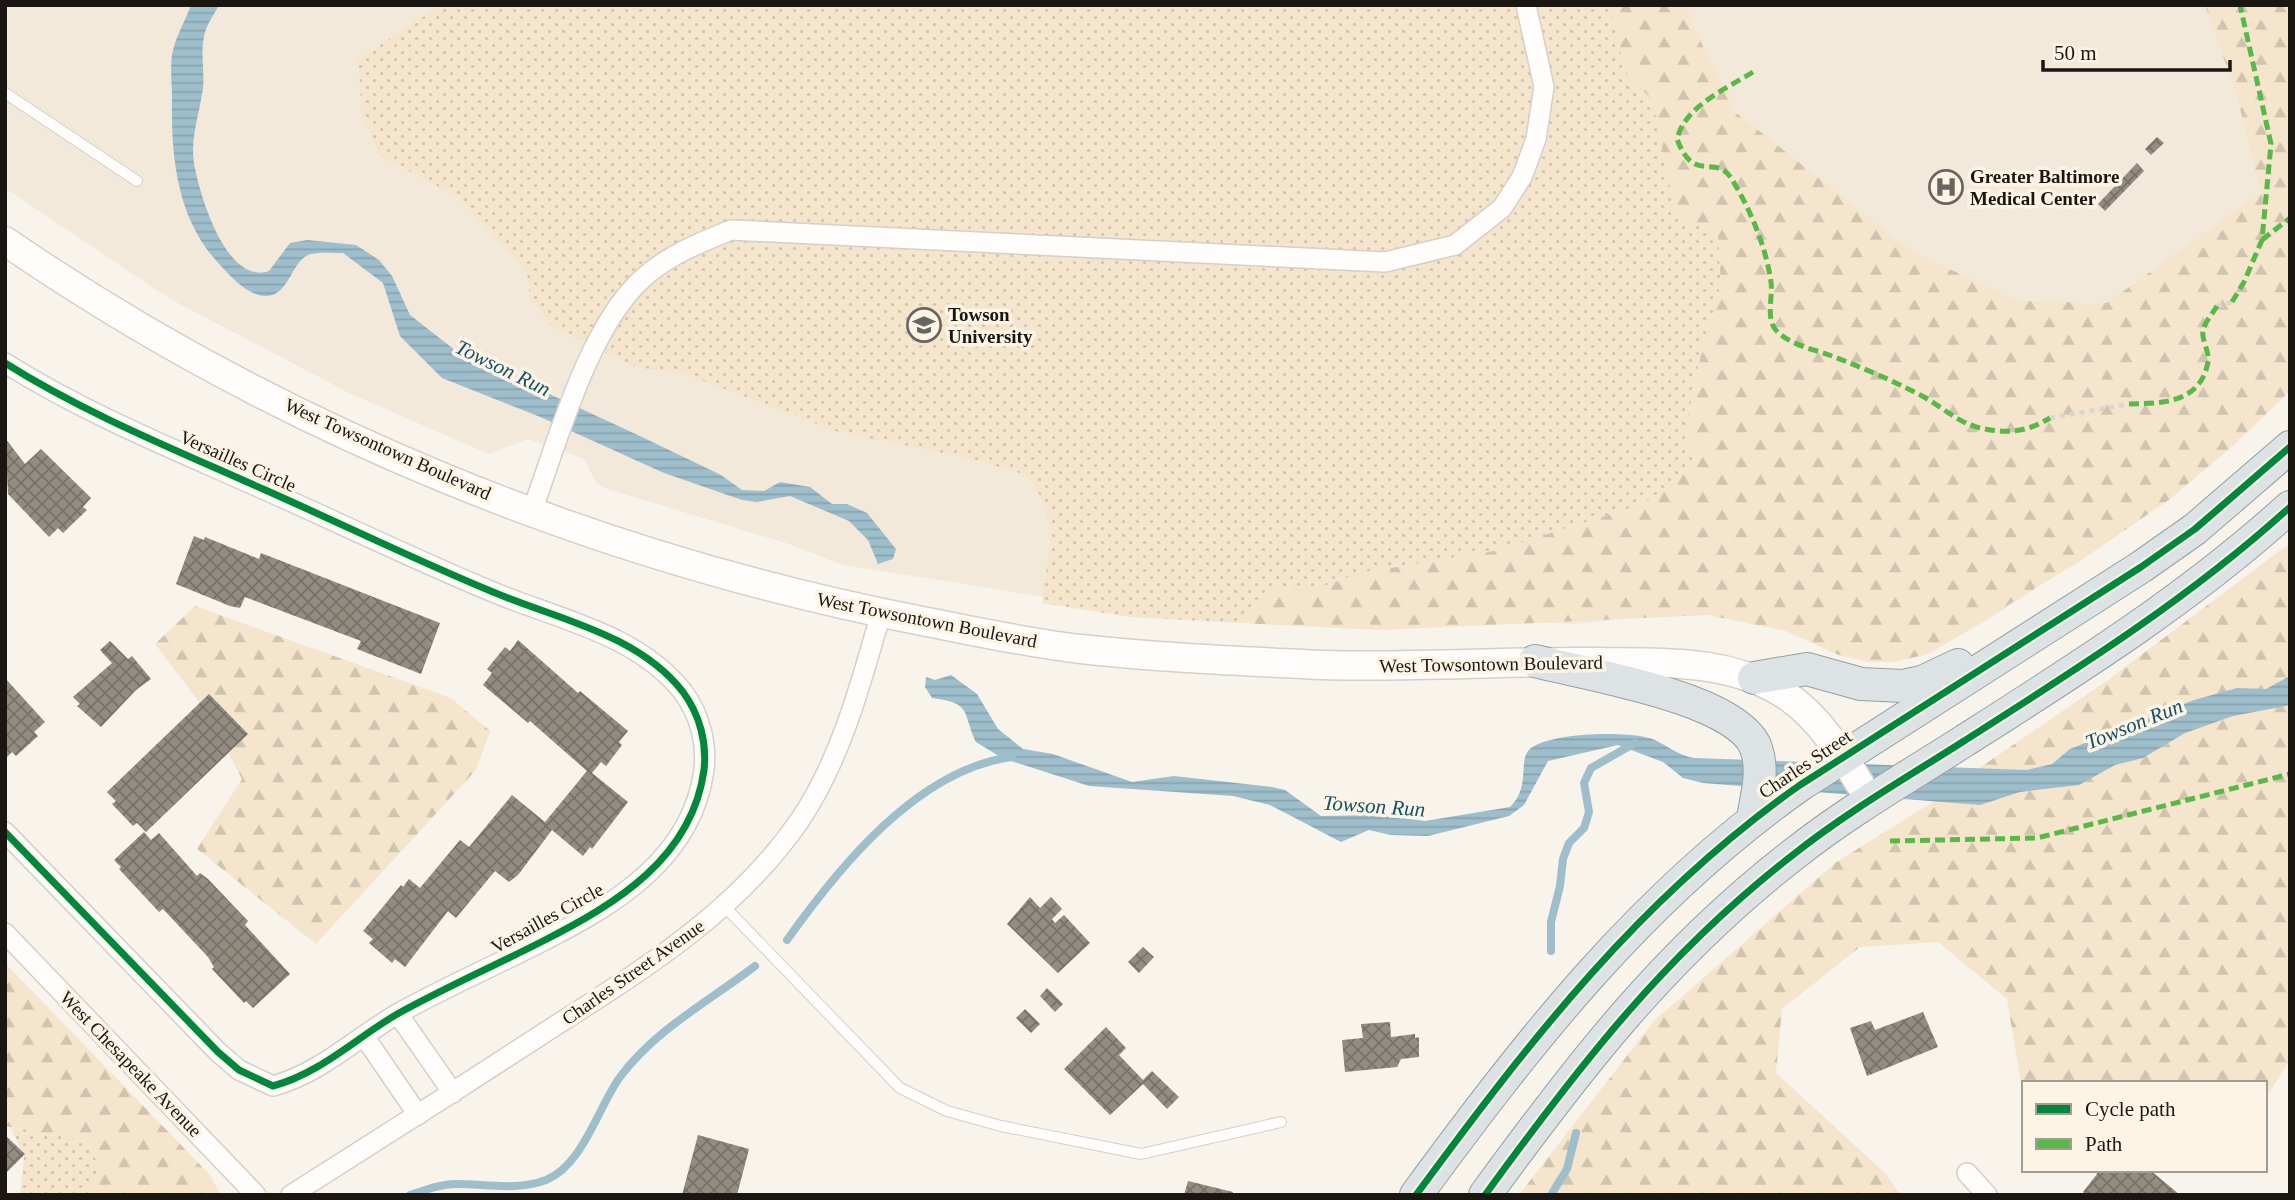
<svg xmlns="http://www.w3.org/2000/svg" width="2295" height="1200" font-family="Georgia,serif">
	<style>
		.built { fill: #f3e9da }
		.grass { fill: url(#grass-dots) }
		.forest { fill: url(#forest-firs) }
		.water { fill: url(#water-rules) }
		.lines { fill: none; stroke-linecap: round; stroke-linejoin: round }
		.stream { stroke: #9ebecc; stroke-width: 8 }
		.building { fill: url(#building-cross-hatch) }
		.lane-casing { stroke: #d4d0c9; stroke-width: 12 }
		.street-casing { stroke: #d4d0c9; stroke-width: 22 }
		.secondary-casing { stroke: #d4d0c9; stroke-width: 31 }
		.primary-casing { stroke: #969fa0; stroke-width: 34 }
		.path { stroke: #d8d6d3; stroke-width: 4.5; stroke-dasharray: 5 5; stroke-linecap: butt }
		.lane { stroke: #fefdfc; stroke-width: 10 }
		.street { stroke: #fefdfc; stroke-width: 19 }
		.secondary { stroke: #fefdfc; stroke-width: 28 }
		.primary { stroke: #dde3e5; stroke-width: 32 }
		.quiet { stroke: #58b947; stroke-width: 5; stroke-dasharray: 10 5; stroke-linecap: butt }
		.cycleway-casing { stroke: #fdf4e6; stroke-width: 11 }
		.cycleway { stroke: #00873e; stroke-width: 7 }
		.labels { text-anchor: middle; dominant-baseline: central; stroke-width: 7; stroke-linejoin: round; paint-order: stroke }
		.poi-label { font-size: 19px; font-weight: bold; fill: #1a1713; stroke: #fdf4e6; text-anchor: start }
		.street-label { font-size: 19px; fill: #1a1713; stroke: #fdf4e6 }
		.water-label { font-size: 21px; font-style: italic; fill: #11516a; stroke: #fdf4e6 }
	</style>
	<defs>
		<pattern id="grass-dots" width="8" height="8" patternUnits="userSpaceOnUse" patternTransform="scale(1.75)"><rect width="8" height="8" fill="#f5e5cc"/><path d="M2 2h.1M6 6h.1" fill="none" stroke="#d1c4ae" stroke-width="1.8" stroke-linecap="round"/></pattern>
		<pattern id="forest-firs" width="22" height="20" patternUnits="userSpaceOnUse" patternTransform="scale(1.75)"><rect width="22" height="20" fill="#f5e5cc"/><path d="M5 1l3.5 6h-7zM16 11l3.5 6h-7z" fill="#d1c4ae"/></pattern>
		<pattern id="water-rules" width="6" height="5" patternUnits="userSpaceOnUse" patternTransform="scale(1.75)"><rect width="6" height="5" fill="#9ebecc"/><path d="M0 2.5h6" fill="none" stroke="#88a3ae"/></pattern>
		<pattern id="building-cross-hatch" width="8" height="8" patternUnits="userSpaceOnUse" patternTransform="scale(1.75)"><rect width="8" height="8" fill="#938c81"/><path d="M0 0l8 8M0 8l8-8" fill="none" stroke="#777168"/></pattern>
	</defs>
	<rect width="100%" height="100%" fill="#f8f3eb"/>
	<path class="built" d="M5 5H2290V369L2170 499 1989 619 1928 654 1894 662H1869L1839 655 1786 631 1708 615 1670 613 1578 624 1138 608 1038 596 843 565 789 544 604 488 595 481 584 459 528 439 489 454 353 395 170 299 5 188Z"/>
	<g class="grass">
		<path d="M442 5H1610L1625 72 1653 101 1675 214 1718 235 1721 284 1700 359 1685 430 1697 466 1643 504 1494 551 1360 573 1313 590 1267 589 1240 623 1130 617 1042 603 1050 543 1047 508 1029 476 972 459 838 432 682 373 635 367 550 325 530 297 527 273 458 197 379 155 362 112 358 59Z"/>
		<path d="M11 1128 39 1130 86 1141 101 1169 87 1195H20L24 1157Z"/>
	</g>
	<g class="forest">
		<path d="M1610 5H1687L1693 25 1734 111 1911 251 2018 301 2107 303 2261 192 2236 93 2205 5H2290V391L2234 445 2170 499 2080 561 1928 654 1894 662H1869L1839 655 1786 631 1708 615 1381 630 1240 623 1267 589 1313 590 1360 573 1494 551 1643 504 1696 466 1685 430 1700 359 1721 284 1718 235 1675 214 1653 101 1625 72Z"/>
		<path d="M2290 543V1060L2265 1099V1083H2024V1102L2007 999 1938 942 1860 947 1782 1009 1776 1073 1885 1173 1901 1195H1519L1654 1021 1835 863 1949 792 1956 784 2108 680Z"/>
		<path d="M195 606 451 698 490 731 476 770 316 944 197 849 242 779 207 712 155 644Z"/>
		<path d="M5 963 210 1175 220 1195H87L101 1169 86 1141 5 1126Z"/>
	</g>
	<g class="water">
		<path d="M191 5H219C215 13 209 21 206 29 199 49 205 68 203 88 200 112 190 138 194 163 199 193 226 286 269 271L290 243 307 240 356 245 379 260 392 276 410 315 474 365 545 392 642 437 721 475 742 490 764 491 780 482 810 487 832 504H847L867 513 896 549 893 559 878 564 868 540 849 521 790 496 757 502 742 500 664 473 538 416 442 378 400 336 383 283 343 253C334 253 321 252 311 254 291 259 290 296 266 296 249 296 233 279 222 267 177 221 171 159 172 98 172 84 170 69 172 55 175 37 185 22 191 5Z"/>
		<path d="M951 675 977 694 998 729 1023 749 1053 754 1132 782 1174 776 1272 787 1285 790 1321 816 1384 815 1425 821 1510 807C1530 788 1519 763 1528 751 1544 732 1632 730 1655 740 1669 747 1678 755 1694 758L2027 770 2052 764 2070 749 2194 700 2237 688 2266 689 2290 676V705L2233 716 2185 733 2143 758 2115 765 2079 785 2020 792 1980 805 1703 783 1683 778 1663 762 1618 745 1548 761 1524 805 1509 816 1428 836 1391 835 1369 830 1341 842 1270 805 1233 796 1089 786 1002 758 976 742C962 711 972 703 932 698L925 687 926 677 935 680Z"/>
	</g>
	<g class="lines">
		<g class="stream">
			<path d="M787 940C839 867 918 769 1012 757"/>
			<path d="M1551 951V922L1560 886 1563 859 1569 843 1584 828 1589 812 1584 783 1591 768 1635 743"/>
			<path d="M410 1195C425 1190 440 1184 456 1184 486 1184 517 1191 546 1180 584 1164 598 1107 620 1077 656 1029 708 1002 755 966"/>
			<path d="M1551 1195 1567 1169 1576 1133"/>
		</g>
	</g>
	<g class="building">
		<path d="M2157 137 2164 143 2151 155 2145 149Z"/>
		<path d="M2137 163 2144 171 2105 211 2098 204Z"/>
		<path d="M5 438 25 464 41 449 91 498 83 507 87 510 63 533 58 528 49 537 8 494Z"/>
		<path d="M194 536 204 540 205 537 259 559 261 553 440 623 421 674 357 649 361 641 245 597 240 608 230 606 176 584Z"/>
		<path d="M518 640 578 693 580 691 628 731 619 742 622 745 606 766 601 762 592 773 628 802 592 849 590 847 583 856 552 830 518 875 509 882 495 871 456 918 448 911 405 967 395 959 392 963 369 943 373 939 363 931 401 885 403 887 409 879 420 888 460 840 469 847 512 795 545 822 587 771 530 721 528 723 483 685 492 673 487 669 505 647 510 651Z"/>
		<path d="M110 641 128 659 132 656 151 679 136 690 101 727 77 706 80 704 73 697 112 663 100 650Z"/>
		<path d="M5 678 45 722 34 732 38 736 16 756 12 752 5 759Z"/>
		<path d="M209 694 248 734 146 832 137 823 133 826 112 804 116 801 107 792Z"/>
		<path d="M144 832 151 840 159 833 197 876 200 873 208 879 248 921 245 925 290 974 253 1008 246 1001 244 1003 212 969 214 967 208 957 163 909 159 912 119 869 121 867 114 860Z"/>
		<path d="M1030 897 1040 908 1051 897 1062 909 1052 919 1055 923 1064 915 1090 943 1058 973 1007 924Z"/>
		<path d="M1143 947 1154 957 1139 973 1128 962Z"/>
		<path d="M1047 988 1063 1004 1055 1012 1040 996Z"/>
		<path d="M1025 1009 1040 1024 1031 1033 1016 1018Z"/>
		<path d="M1923 1012 1938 1047 1867 1076 1850 1028 1871 1021 1875 1030Z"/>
		<path d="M1390 1022 1391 1037 1415 1034V1038L1419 1037V1057L1401 1059 1397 1067 1345 1072 1342 1040 1363 1038 1361 1024Z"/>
		<path d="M1106 1027 1126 1048 1119 1055 1143 1080 1152 1071 1179 1097 1167 1109 1143 1084 1110 1115 1064 1069Z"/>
		<path d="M5 1135 25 1154 5 1174Z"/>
		<path d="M698 1135 749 1149 737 1195H682Z"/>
		<path d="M2096 1170H2150L2180 1195H2086L2083 1192 2097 1174Z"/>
		<path d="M1188 1181 1233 1192 1232 1195H1184Z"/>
	</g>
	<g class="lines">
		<g class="lane-casing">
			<g id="lane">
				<path d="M5 93 137 181"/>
				<path d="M725 907 900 1088 947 1111 1001 1126 1141 1154 1281 1122"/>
			</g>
		</g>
		<g class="street-casing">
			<g id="street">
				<path d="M5 363C86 414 176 450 263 489 340 523 415 560 493 592 557 619 638 634 683 692 700 715 707 743 704 770 692 858 616 904 543 941 496 965 446 987 399 1013 357 1037 321 1073 273 1086L239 1070 218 1052 5 832"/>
				<path d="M532 511C557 443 588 328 642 279 668 255 699 243 731 230L1385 262 1455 245 1502 208 1522 177 1536 139 1544 87 1526 5"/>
				<path d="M5 933 256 1195"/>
				<path d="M398 1014 453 1093"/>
				<path d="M364 1036 418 1115"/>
				<path d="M1967 1173 1987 1195"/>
				<path d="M291 1195C375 1142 458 1089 541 1035 637 973 734 916 800 820 841 759 861 683 881 613"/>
			</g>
		</g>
		<g class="secondary-casing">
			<path id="secondary" d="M5 241C278 429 597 558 922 621 974 631 1027 643 1081 649 1161 658 1242 661 1322 665 1413 668 1504 661 1595 662 1661 663 1733 658 1790 698 1826 724 1847 764 1870 800"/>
		</g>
		<g class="primary-casing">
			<g id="primary">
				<path d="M1535 661C1585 674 1738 698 1756 748 1764 770 1757 795 1753 818"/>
				<path d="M1754 678 1807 669 1861 684 1903 686 1922 682 1958 665"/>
				<path d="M1416 1195C1530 1040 1641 897 1800 785L2141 567 2195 529 2290 447"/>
				<path d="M1485 1195C1579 1066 1666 953 1794 854 1847 812 1906 778 1964 741 2077 669 2190 598 2290 507"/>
			</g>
		</g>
		<g class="path">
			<path d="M2217 306 2232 302"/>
			<path d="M2050 418 2129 404"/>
		</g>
		<use href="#lane" class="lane"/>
		<use href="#street" class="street"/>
		<use href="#secondary" class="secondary"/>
		<use href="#primary" class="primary"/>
		<g class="quiet">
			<path d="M1753 72C1726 89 1685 106 1677 139 1694 185 1715 153 1731 178 1750 208 1766 247 1771 282 1773 296 1766 317 1775 329 1788 345 1814 349 1832 356 1863 368 1894 381 1924 397 1945 409 1961 425 1985 429 2011 434 2028 431 2050 418"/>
			<path d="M2262 240 2290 218"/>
			<path d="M2232 302 2244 282 2262 240 2271 144 2240 5"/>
			<path d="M2129 404C2162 403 2200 404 2208 362 2210 352 2201 340 2203 330 2205 322 2213 313 2217 306"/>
			<path d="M1890 841 2037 838 2290 774"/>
		</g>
		<g class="cycleway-casing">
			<g id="cycleway">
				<path d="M5 363C86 414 176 450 263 489 340 523 415 560 493 592 557 619 638 634 683 692 700 715 707 743 704 770 692 858 616 904 543 941 496 965 446 987 399 1013 357 1037 321 1073 273 1086L239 1070 218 1052 5 832"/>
				<path d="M1416 1195C1530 1040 1641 897 1800 785L2141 567 2195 529 2290 447"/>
				<path d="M1485 1195C1579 1066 1666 953 1794 854 1847 812 1906 778 1964 741 2077 669 2190 598 2290 507"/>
			</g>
		</g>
		<use href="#cycleway" class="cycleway"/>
	</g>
	<defs>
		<g id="hospital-ring" transform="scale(1.75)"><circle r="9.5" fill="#fdf4e6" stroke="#68645f" stroke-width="1.5"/><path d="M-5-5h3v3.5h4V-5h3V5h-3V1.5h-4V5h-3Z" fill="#68645f"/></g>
		<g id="university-ring" transform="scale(1.75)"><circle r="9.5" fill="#fdf4e6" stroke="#68645f" stroke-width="1.5"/><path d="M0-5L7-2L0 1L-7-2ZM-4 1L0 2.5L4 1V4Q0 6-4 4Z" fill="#68645f"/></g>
	</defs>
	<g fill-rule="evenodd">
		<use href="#hospital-ring" x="1946" y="187"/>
		<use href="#university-ring" x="924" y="325"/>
	</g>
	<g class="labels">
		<g class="poi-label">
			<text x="1970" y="176">Greater Baltimore<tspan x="1970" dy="22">Medical Center</tspan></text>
			<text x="948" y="314">Towson<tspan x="948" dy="22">University</tspan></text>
		</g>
		<g class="street-label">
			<text transform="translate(388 449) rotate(24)">West Towsontown Boulevard</text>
			<text transform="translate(238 461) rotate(24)">Versailles Circle</text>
			<text transform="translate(927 620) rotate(11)">West Towsontown Boulevard</text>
			<text transform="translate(1491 664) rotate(-1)">West Towsontown Boulevard</text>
			<text transform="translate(1805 764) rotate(-34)">Charles Street</text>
			<text transform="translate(547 918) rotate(-29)">Versailles Circle</text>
			<text transform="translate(633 972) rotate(-35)">Charles Street Avenue</text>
			<text transform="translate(131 1064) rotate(46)">West Chesapeake Avenue</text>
		</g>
		<g class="water-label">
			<text transform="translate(503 368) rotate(26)">Towson Run</text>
			<text transform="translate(2134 724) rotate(-22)">Towson Run</text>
			<text transform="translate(1374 806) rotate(4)">Towson Run</text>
		</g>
	</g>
	<rect width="2295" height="1200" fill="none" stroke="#1a1713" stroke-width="14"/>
	<rect x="2022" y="1081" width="245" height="91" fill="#fdf4e6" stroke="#a29c92" stroke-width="2"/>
	<rect x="2036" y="1104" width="35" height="10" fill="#00873e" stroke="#a29c92" stroke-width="2"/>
	<text x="2085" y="1116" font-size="21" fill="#1a1713">Cycle path</text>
	<rect x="2036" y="1139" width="35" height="10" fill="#58b947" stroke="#a29c92" stroke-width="2"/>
	<text x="2085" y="1151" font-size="21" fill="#1a1713">Path</text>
	<path d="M2043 60v10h187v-10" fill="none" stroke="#1a1713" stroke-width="3.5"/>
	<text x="2054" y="60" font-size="21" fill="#1a1713" stroke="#fdf4e6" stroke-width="5" paint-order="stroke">50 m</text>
</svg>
